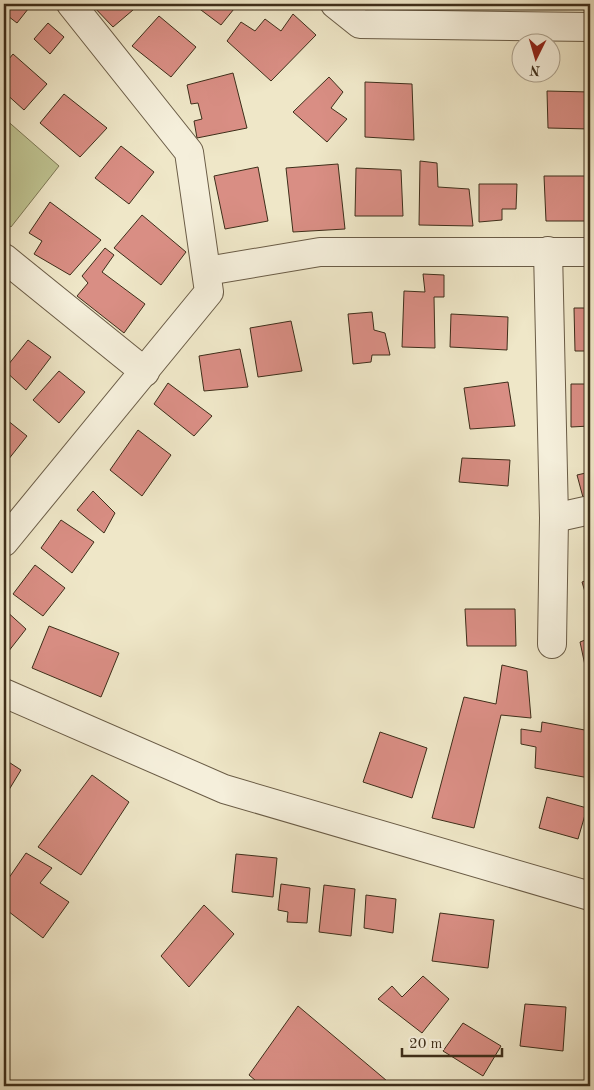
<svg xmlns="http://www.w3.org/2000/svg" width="594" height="1090" font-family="'Old Standard TT',serif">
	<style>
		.green { fill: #bfc492; stroke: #7e7956 }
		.building { fill: #d98e84; stroke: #3e2e1a }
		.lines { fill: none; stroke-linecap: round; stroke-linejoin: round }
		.minor-casing { stroke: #6a5c46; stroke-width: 30 }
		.minor { stroke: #f5efdb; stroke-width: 28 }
	</style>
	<rect width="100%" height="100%" fill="#efe7c8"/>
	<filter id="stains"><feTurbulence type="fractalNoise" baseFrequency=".004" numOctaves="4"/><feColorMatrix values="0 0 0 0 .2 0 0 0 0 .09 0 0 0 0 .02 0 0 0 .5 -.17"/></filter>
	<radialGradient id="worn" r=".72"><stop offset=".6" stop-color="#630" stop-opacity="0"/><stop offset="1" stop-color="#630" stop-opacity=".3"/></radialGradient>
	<path class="green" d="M4 118 59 166 11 227 4 221Z"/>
	<g class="building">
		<path d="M4 4H32L17 23 4 13Z"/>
		<path d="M91 4H140L113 27Z"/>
		<path d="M193 4H238L221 25Z"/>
		<path d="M293 14 316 35 271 81 227 41 241 22 255 31 265 19 281 31Z"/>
		<path d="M159 16 196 47 171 77 132 46Z"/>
		<path d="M48 23 64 37 50 54 34 39Z"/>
		<path d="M13 54 47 84 24 110 4 92V65Z"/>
		<path d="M233 73 247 128 197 138 194 121 202 119 198 103 191 104 187 85Z"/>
		<path d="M329 77 343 92 331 108 347 119 327 142 293 112Z"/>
		<path d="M365 82 412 84 414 140 365 137Z"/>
		<path d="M547 91 590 92V129L548 128Z"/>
		<path d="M64 94 107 128 80 157 40 123Z"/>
		<path d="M121 146 154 172 129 204 95 178Z"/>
		<path d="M420 161 437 163 438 187 469 189 473 226 419 225Z"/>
		<path d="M338 164 345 229 293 232 286 168Z"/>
		<path d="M258 167 268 221 225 229 214 176Z"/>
		<path d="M356 168 401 170 403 216H355Z"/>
		<path d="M544 176H590V221H546Z"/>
		<path d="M479 184H517L516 209H502V220L479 222Z"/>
		<path d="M50 202 101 240 70 275 34 254 42 241 29 233Z"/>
		<path d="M142 215 186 252 161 285 114 248Z"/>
		<path d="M105 248 114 255 102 272 145 304 124 333 77 296 88 283 82 276Z"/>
		<path d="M423 274 444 275V297H434L435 348 402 347 404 291 425 292Z"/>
		<path d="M574 308H590V351H575Z"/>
		<path d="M372 312 374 330 385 333 390 355H372L371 362 353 364 348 314Z"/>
		<path d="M451 314 508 317 507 350 450 347Z"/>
		<path d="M291 321 302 371 258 377 250 328Z"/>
		<path d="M28 340 51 357 26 390 4 370Z"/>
		<path d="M240 349 248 387 204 391 199 356Z"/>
		<path d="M59 371 85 392 59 423 33 400Z"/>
		<path d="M508 382 515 426 470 429 464 388Z"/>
		<path d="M168 383 212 416 194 436 154 404Z"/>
		<path d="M571 384H590V426L571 427Z"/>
		<path d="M7 420 27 436 4 465V424Z"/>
		<path d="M138 430 171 455 142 496 110 470Z"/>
		<path d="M462 458 510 460 508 486 459 482Z"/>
		<path d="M590 472V500L584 501 577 475Z"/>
		<path d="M93 491 115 513 104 533 77 510Z"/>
		<path d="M61 520 94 542 72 573 41 548Z"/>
		<path d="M35 565 65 588 43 616 13 594Z"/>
		<path d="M590 579V602H588L582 582Z"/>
		<path d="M4 609 26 629 8 652 4 648Z"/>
		<path d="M465 609H515L516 646H467Z"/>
		<path d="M49 626 119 653 101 697 32 668Z"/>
		<path d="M590 638V669L586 670 580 642Z"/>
		<path d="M502 665 527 671 531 718 501 715 474 828 432 818 464 697 496 704Z"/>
		<path d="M542 722 590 731 589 778 535 768 536 747 521 744V729L541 732Z"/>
		<path d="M380 732 427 748 412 798 363 782Z"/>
		<path d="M4 759 21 770 4 798Z"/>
		<path d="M92 775 129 802 81 875 38 847Z"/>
		<path d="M547 797 587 808 578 839 539 828Z"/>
		<path d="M26 853 52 868 40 883 69 902 43 938 4 908V885Z"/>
		<path d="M236 854 277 858 273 897 232 892Z"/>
		<path d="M281 884 310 888 307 923 287 922 288 912 278 910Z"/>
		<path d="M324 885 355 889 351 936 319 932Z"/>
		<path d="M366 895 396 899 393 933 364 928Z"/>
		<path d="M204 905 234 934 189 987 161 956Z"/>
		<path d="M440 913 494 920 488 968 432 961Z"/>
		<path d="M423 976 449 999 422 1033 378 999 392 986 402 997Z"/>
		<path d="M525 1004 566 1007 563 1051 520 1046Z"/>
		<path d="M298 1006 393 1086H262L249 1075Z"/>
		<path d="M463 1023 501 1046 483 1076 443 1051Z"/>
	</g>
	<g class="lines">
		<g class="minor-casing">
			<g id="minor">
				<path d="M335 4 360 24 590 27"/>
				<path d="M548 251 554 518 552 644"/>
				<path d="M4 258 145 372"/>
				<path d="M207 271 320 252H590"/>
				<path d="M554 518 590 510"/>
				<path d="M4 542 209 292 189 152 71 4"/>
				<path d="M4 693 224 789 590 896"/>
			</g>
		</g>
		<use href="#minor" class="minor"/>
	</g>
	<rect width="594" height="1090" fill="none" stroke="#efe7c8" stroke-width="20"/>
	<rect x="5" y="5" width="584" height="1080" fill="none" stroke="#3e2e1a" stroke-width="2.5"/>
	<rect x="10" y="10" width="574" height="1070" fill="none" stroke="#3e2e1a"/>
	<g transform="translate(536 58) rotate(185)"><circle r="24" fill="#f5efdb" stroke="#aca28e"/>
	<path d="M0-4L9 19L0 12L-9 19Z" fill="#8f2418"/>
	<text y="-8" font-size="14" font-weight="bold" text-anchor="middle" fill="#3e2e1a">N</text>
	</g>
	<path d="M402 1048v8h100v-8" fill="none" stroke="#3e2e1a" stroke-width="2.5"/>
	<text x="409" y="1048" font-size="15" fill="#3e2e1a" stroke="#f5efdb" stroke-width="4" paint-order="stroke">20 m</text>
	<rect width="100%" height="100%" filter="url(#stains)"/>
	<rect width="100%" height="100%" fill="url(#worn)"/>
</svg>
